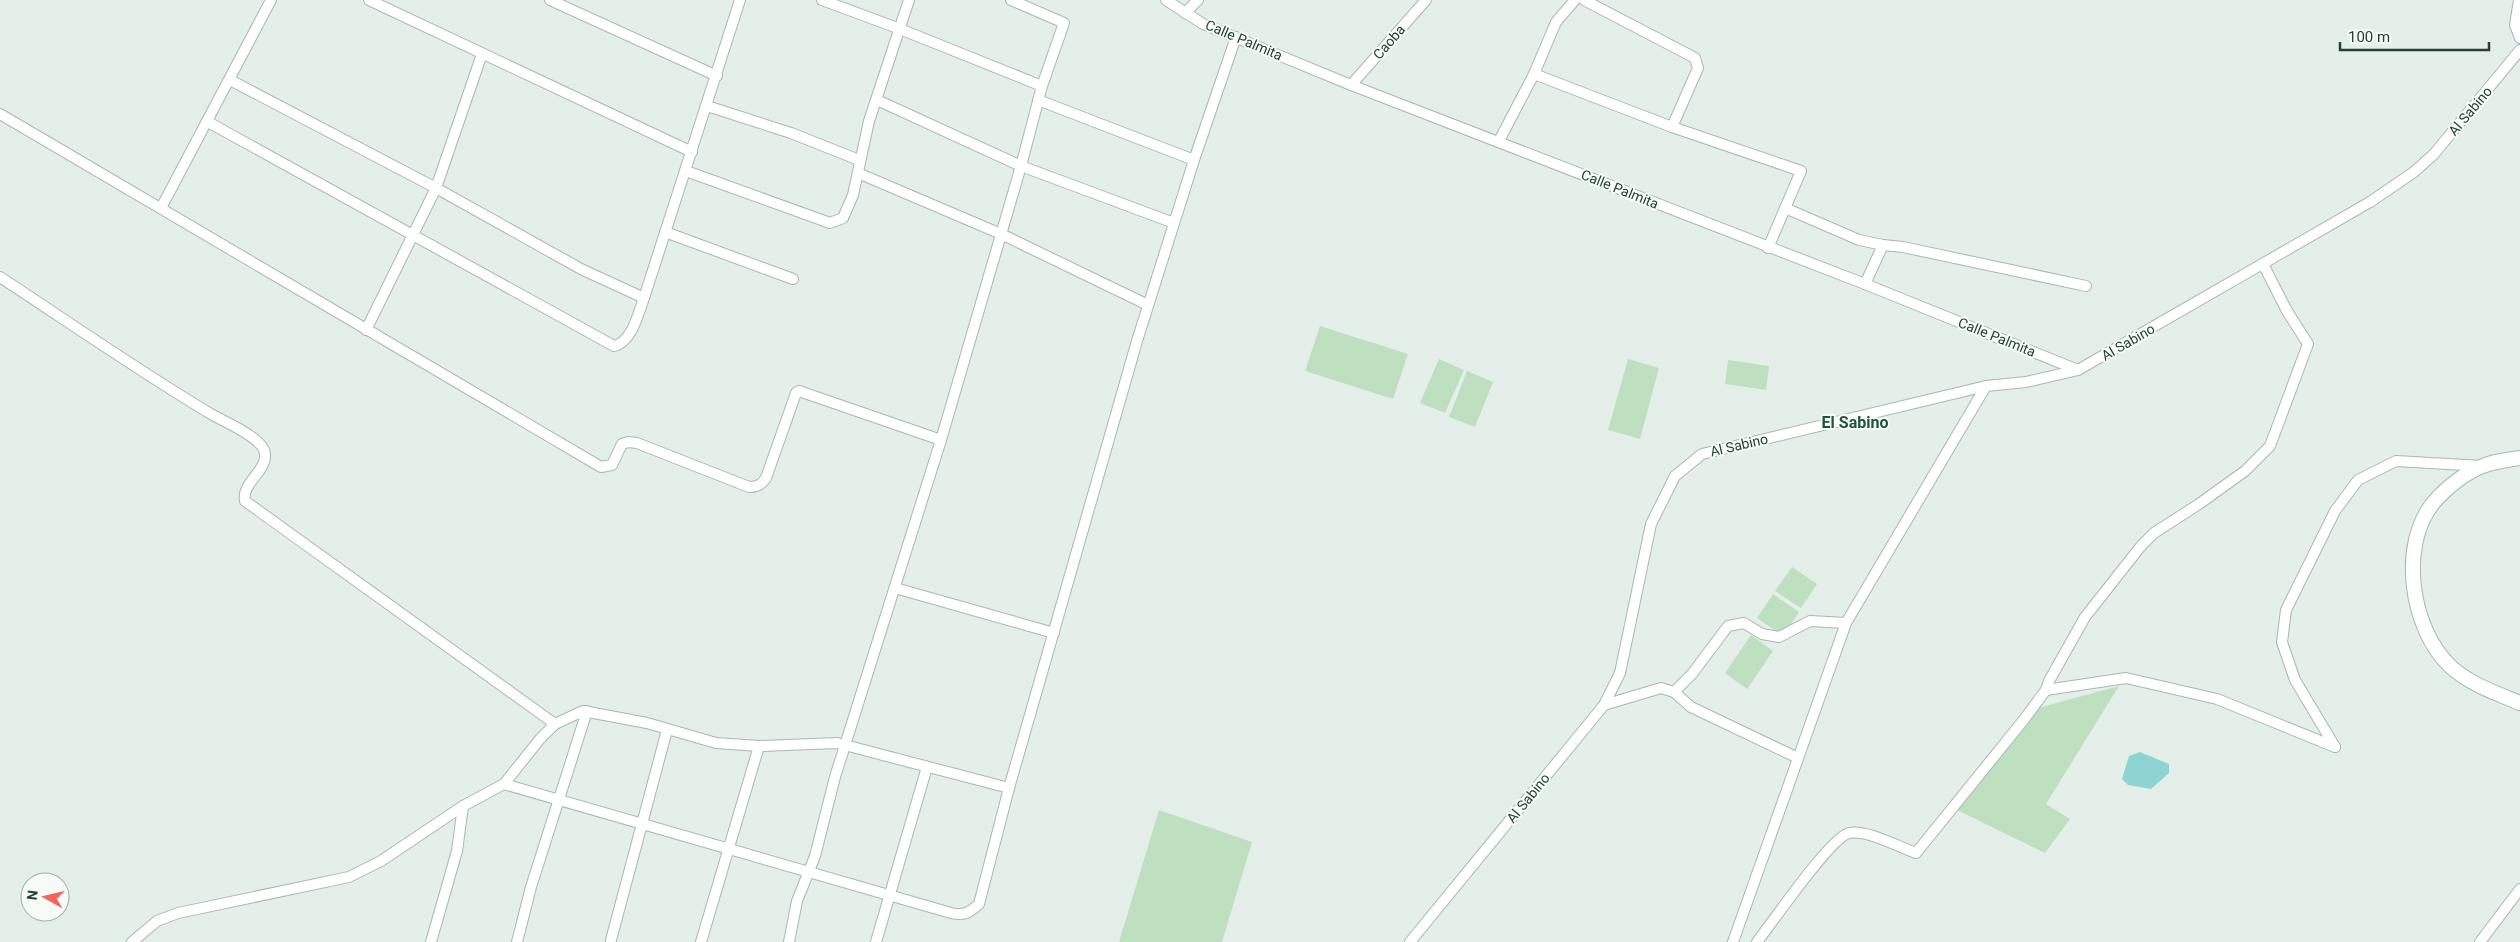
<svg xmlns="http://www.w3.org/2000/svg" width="2520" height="942" font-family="Roboto,sans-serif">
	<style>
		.green { fill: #bee0c1 }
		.water { fill: #8dd4d2 }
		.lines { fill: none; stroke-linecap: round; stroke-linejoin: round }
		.street-casing { stroke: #a7b8af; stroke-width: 12 }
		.secondary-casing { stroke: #a3bbae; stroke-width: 16 }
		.street { stroke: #fff; stroke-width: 10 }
		.secondary { stroke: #fff; stroke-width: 14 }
		.labels { text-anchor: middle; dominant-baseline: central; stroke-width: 4; stroke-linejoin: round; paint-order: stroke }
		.street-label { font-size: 14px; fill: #234234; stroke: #f6fbf8 }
		.quarter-label { font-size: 16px; font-weight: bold; fill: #1e553d; stroke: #f6fbf8 }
	</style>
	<rect width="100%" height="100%" fill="#e5efe9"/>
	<g class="green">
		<path d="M1320 326 1408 354 1393 399 1305 371Z"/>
		<path d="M1439 359 1464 370 1445 413 1420 403Z"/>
		<path d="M1628 359 1659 368 1640 439 1608 430Z"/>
		<path d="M1728 360 1769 366 1766 390 1725 384Z"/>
		<path d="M1467 371 1493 382 1475 427 1449 417Z"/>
		<path d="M1792 567 1817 584 1801 608 1775 591Z"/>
		<path d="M1773 594 1799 612 1783 636 1757 618Z"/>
		<path d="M1751 635 1773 651 1747 689 1725 673Z"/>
		<path d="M2119 686 2046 804 2070 819 2045 853 1957 810 2038 708Z"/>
		<path d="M1159 810 1252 842 1222 942H1119Z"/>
	</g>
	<path class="water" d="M2140 752 2169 764V773L2151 789 2128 785 2122 779 2129 756Z"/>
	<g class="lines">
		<g class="street-casing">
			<g id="street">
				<path d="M369 0 692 152"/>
				<path d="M550 0 717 76"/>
				<path d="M822 0 900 29 1042 86"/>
				<path d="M1166 0 1203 24 1351 85 1865 284 2078 370"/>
				<path d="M1584 0 1695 58 1698 68 1672 127"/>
				<path d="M2519 0 2515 25 2520 38"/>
				<path d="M1185 13 1198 0"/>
				<path d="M1534 74 1672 127 1801 171 1768 248"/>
				<path d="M230 80 436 188 581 269 644 298"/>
				<path d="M1351 85 1426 0"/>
				<path d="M877 100 1021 166 1174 223"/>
				<path d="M1038 100 1194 160"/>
				<path d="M707 106 791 133 859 160"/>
				<path d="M0 114 601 467 612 465 622 444 628 442 637 443 749 487C757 487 761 485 766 478L796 393 799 391 941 440"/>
				<path d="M208 122 614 346C632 342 638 314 644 298L740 0"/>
				<path d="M1499 141 1534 74 1556 22 1575 0"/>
				<path d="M686 171 830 223 843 218 853 195 869 121 909 0"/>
				<path d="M858 173 1001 234 1148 305"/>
				<path d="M161 208 271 0"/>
				<path d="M1785 208 1859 240 1883 245"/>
				<path d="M665 232 793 279"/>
				<path d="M0 277C70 323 139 371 211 414 225 422 258 436 264 450 271 470 241 481 245 501L555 724"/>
				<path d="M1865 284 1883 245 1903 247 2086 286"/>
				<path d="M366 330 436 188 482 54"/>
				<path d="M895 588 1054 633"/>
				<path d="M2046 690 2126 678 2217 699 2335 747"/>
				<path d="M1674 692 1692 674 1728 626 1744 623 1762 634 1779 637 1810 621 1846 623"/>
				<path d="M1604 705 1661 688 1674 692 1691 707 1798 758"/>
				<path d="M2335 747 2295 680 2282 642 2286 610 2335 511 2358 480 2396 461 2482 466"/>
				<path d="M504 784 951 913C964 916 969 913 979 904L1009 788 1137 341 1194 160 1236 37"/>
				<path d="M611 940 667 730"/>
				<path d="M132 942 157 921 178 913 349 877 381 861 463 806 504 784 540 739 555 724 583 711 647 723 716 743 759 746 837 743 1009 788"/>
				<path d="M431 942 457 851 463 806"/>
				<path d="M517 942 531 887 587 711"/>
				<path d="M701 942 759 746"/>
				<path d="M789 942 797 901 815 856 835 777 941 440 1021 166 1042 86 1064 23 1011 0"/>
				<path d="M876 942 927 767"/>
				<path d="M1410 942 1604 705 1620 673 1651 524 1675 476 1702 454 1986 386 2026 382 2078 370 2370 202 2414 172 2434 154 2520 50"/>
				<path d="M1733 942 1846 623 1986 386"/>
				<path d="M1757 942C1772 923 1830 838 1849 833 1866 829 1899 847 1916 853L2022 722 2046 690 2049 681 2085 617 2141 546 2154 533 2199 504 2245 471 2270 446 2308 344 2287 311 2263 264"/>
				<path d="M2480 942 2520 889"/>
			</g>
		</g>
		<g class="secondary-casing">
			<path id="secondary" d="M2520 458C2508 460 2494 461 2483 466 2466 472 2446 488 2434 502 2398 545 2411 629 2450 666 2469 684 2496 693 2520 703"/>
		</g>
		<use href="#street" class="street"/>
		<use href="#secondary" class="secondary"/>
	</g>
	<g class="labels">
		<g class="street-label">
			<text transform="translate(1244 40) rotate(23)">Calle Palmita</text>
			<text transform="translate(1389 42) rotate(-49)">Caoba</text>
			<text transform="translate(2470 111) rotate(-50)">Al Sabino</text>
			<text transform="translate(1620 189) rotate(22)">Calle Palmita</text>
			<text transform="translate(1997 337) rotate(22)">Calle Palmita</text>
			<text transform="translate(2128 342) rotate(-30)">Al Sabino</text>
			<text transform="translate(1739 445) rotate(-13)">Al Sabino</text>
			<text transform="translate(1528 798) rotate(-51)">Al Sabino</text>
		</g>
		<g class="quarter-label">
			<text x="1855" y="422">El Sabino</text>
		</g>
	</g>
	<g transform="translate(45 897) rotate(278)"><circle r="24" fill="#f6fbf8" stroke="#a2b1aa"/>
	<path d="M0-4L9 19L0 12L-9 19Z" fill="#f5645d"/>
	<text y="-8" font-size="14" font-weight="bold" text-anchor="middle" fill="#234234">N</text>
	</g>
	<path d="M2340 42v8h149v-8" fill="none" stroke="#234234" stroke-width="2.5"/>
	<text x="2348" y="42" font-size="15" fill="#234234" stroke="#f6fbf8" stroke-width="4" paint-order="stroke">100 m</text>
</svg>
